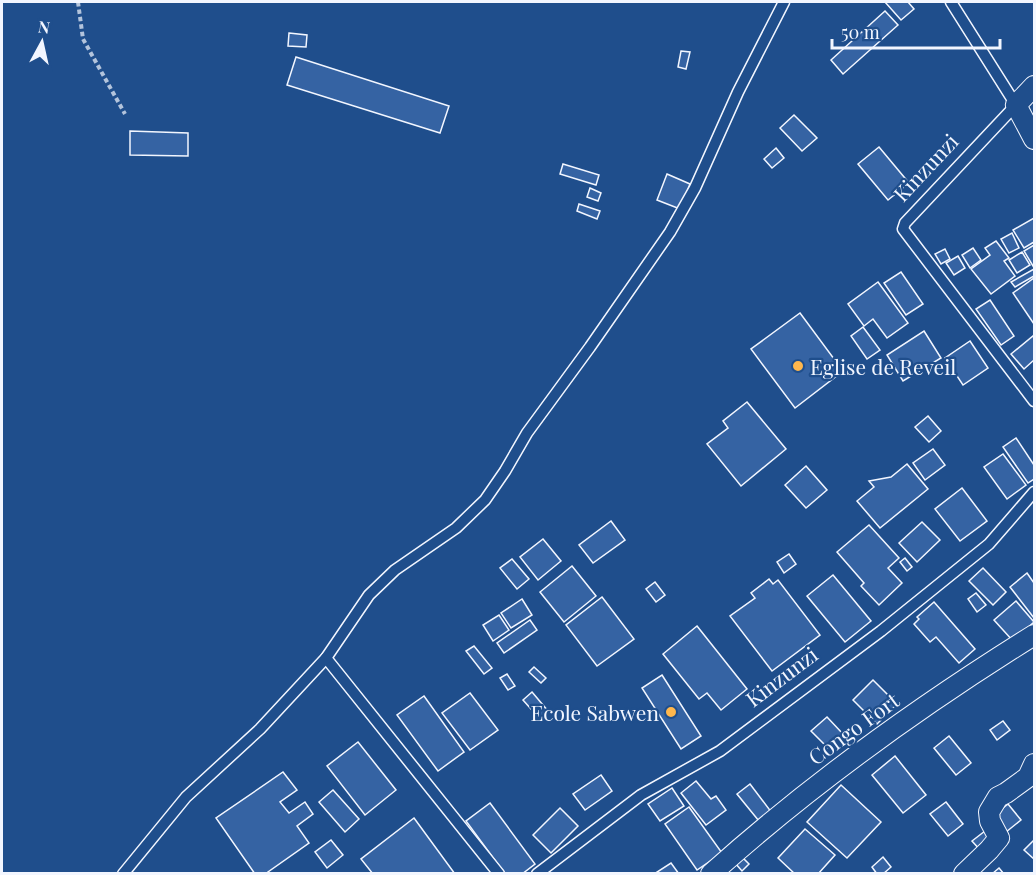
<svg xmlns="http://www.w3.org/2000/svg" width="1036" height="875" font-family="'Playfair Display',serif">
	<style>
		.building { fill: #3563a3; stroke: #f2f6ff; stroke-width: 1.5 }
		.lines { fill: none; stroke-linecap: round; stroke-linejoin: round }
		.service-casing { stroke: #f2f6ff; stroke-width: 13 }
		.minor-casing { stroke: #f2f6ff; stroke-width: 22 }
		.path { stroke: #b3c4dc; stroke-width: 4; stroke-dasharray: 4.5 3; stroke-linecap: butt }
		.service { stroke: #1f4e8c; stroke-width: 10 }
		.minor { stroke: #1f4e8c; stroke-width: 20 }
		.poi-dot { fill: #ffb74d; stroke: #1f4e8c; stroke-width: 2 }
		.labels { text-anchor: middle; dominant-baseline: central; stroke-width: 4.5; stroke-linejoin: round; paint-order: stroke }
		.street-label { font-size: 21px; fill: #f2f6ff; stroke: #1f4e8c }
		.poi-label { font-size: 21px; fill: #f2f6ff; stroke: #1f4e8c; text-anchor: start }
	</style>
	<rect width="100%" height="100%" fill="#1f4e8c"/>
	<g class="building">
		<path d="M885 2H908L914 9 901 20Z"/>
		<path d="M885 11 898 25 843 74 831 60Z"/>
		<path d="M289 33 307 35 306 47 288 46Z"/>
		<path d="M681 51 690 52 686 69 678 67Z"/>
		<path d="M296 57 449 106 440 133 287 85Z"/>
		<path d="M794 115 817 138 802 151 780 128Z"/>
		<path d="M130 131 188 133V156L130 155Z"/>
		<path d="M879 147 909 183 888 200 858 164Z"/>
		<path d="M776 148 784 158 772 168 764 159Z"/>
		<path d="M563 164 599 175 596 185 560 174Z"/>
		<path d="M667 174 690 184 680 209 657 200Z"/>
		<path d="M590 188 601 193 598 201 587 197Z"/>
		<path d="M579 204 600 211 597 219 577 211Z"/>
		<path d="M1034 218V242L1024 248 1013 230Z"/>
		<path d="M1012 233 1019 248 1009 253 1001 239Z"/>
		<path d="M996 241 1009 258 1004 261 1015 276 991 294 971 269 990 255 985 248Z"/>
		<path d="M1034 245V265L1033 266 1024 251Z"/>
		<path d="M973 248 981 260 970 268 962 255Z"/>
		<path d="M945 249 950 259 941 264 935 254Z"/>
		<path d="M1022 252 1030 265 1017 273 1009 260Z"/>
		<path d="M958 256 965 268 954 275 946 263Z"/>
		<path d="M1034 269V276L1015 287 1011 282Z"/>
		<path d="M901 272 923 304 906 315 884 283Z"/>
		<path d="M1034 278V324L1013 293Z"/>
		<path d="M878 282 908 323 887 338 873 319 864 326 848 304Z"/>
		<path d="M990 300 1014 336 1001 345 976 309Z"/>
		<path d="M800 313 843 371 795 408 751 349Z"/>
		<path d="M863 327 880 350 867 359 851 336Z"/>
		<path d="M924 331 941 358 903 381 887 355Z"/>
		<path d="M1033 336 1034 338V360L1024 369 1011 354Z"/>
		<path d="M970 341 988 368 963 385 945 358Z"/>
		<path d="M747 402 786 449 741 486 707 444 728 428 723 421Z"/>
		<path d="M928 416 941 431 929 442 915 427Z"/>
		<path d="M1016 438 1034 465V479L1028 483 1003 447Z"/>
		<path d="M933 449 945 465 925 480 913 463Z"/>
		<path d="M1003 454 1026 485 1007 499 984 467Z"/>
		<path d="M907 464 928 489 880 528 857 501 874 487 869 481 891 477Z"/>
		<path d="M806 466 827 490 806 508 785 485Z"/>
		<path d="M962 488 987 521 960 541 935 509Z"/>
		<path d="M611 521 625 540 593 563 579 545Z"/>
		<path d="M922 522 940 540 917 562 899 543Z"/>
		<path d="M869 525 899 558 888 568 902 583 879 605 861 586 864 583 837 552Z"/>
		<path d="M543 539 561 561 538 580 520 557Z"/>
		<path d="M789 554 796 564 784 573 777 562Z"/>
		<path d="M905 558 912 567 907 571 900 562Z"/>
		<path d="M512 559 529 579 517 589 500 568Z"/>
		<path d="M572 566 596 596 564 622 540 592Z"/>
		<path d="M983 568 1006 592 993 605 969 581Z"/>
		<path d="M1027 573 1034 583V618L1010 587Z"/>
		<path d="M833 575 871 621 845 642 807 596Z"/>
		<path d="M769 579 773 584 778 580 820 635 772 671 730 616 755 598 751 593Z"/>
		<path d="M655 582 665 595 656 602 646 589Z"/>
		<path d="M976 593 986 605 977 612 968 599Z"/>
		<path d="M602 597 634 639 597 666 566 625Z"/>
		<path d="M522 599 532 615 511 628 501 613Z"/>
		<path d="M1016 601 1034 622 1013 641 994 620Z"/>
		<path d="M934 602 975 649 959 663 936 637 930 642 914 624 919 619 917 617Z"/>
		<path d="M499 615 509 630 493 641 483 625Z"/>
		<path d="M530 620 537 630 504 653 497 643Z"/>
		<path d="M697 626 747 689 721 710 707 693 699 699 663 654Z"/>
		<path d="M474 646 492 668 484 674 466 651Z"/>
		<path d="M534 667 546 678 541 683 529 672Z"/>
		<path d="M507 674 515 686 508 690 500 678Z"/>
		<path d="M662 675 701 736 681 749 642 688Z"/>
		<path d="M873 680 897 704 877 724 853 700Z"/>
		<path d="M532 692 548 711 539 718 523 700Z"/>
		<path d="M470 693 498 730 470 750 442 713Z"/>
		<path d="M424 696 464 752 438 771 397 715Z"/>
		<path d="M827 717 843 734 828 748 811 731Z"/>
		<path d="M1003 721 1010 730 997 740 990 730Z"/>
		<path d="M949 736 971 763 956 775 934 748Z"/>
		<path d="M358 742 396 790 365 815 327 766Z"/>
		<path d="M895 756 926 795 903 813 872 775Z"/>
		<path d="M283 772 297 790 280 802 289 813 305 802 313 814 297 826 309 843 265 874H255L216 818Z"/>
		<path d="M601 775 612 791 585 810 573 794Z"/>
		<path d="M696 781 711 799 716 796 726 810 706 825 681 793Z"/>
		<path d="M750 784 775 817 763 826 737 794Z"/>
		<path d="M841 785 881 822 847 858 807 822Z"/>
		<path d="M672 788 684 806 660 821 648 804Z"/>
		<path d="M333 790 359 819 345 832 319 802Z"/>
		<path d="M946 802 963 824 948 836 930 814Z"/>
		<path d="M490 803 535 864 522 874H505L466 821Z"/>
		<path d="M1008 804 1021 820 1006 832 993 816Z"/>
		<path d="M689 807 722 853 697 870 665 824Z"/>
		<path d="M560 808 578 826 551 853 533 835Z"/>
		<path d="M414 818 455 874H373L361 859Z"/>
		<path d="M805 829 835 855 818 874H795L778 858Z"/>
		<path d="M985 831 993 841 981 851 972 841Z"/>
		<path d="M331 840 343 855 327 868 315 852Z"/>
		<path d="M1034 840V859L1024 850Z"/>
		<path d="M742 857 749 864 742 871 735 863Z"/>
		<path d="M883 857 891 867 883 874H877L872 867Z"/>
		<path d="M671 863 679 874H654Z"/>
		<path d="M999 868 1004 874H992Z"/>
	</g>
	<g class="lines">
		<g class="service-casing">
			<g id="service">
				<path d="M951 2 1016 105 905 223 903 229 1034 401"/>
				<path d="M326 658 499 874"/>
				<path d="M123 874 186 797 260 729 326 658 369 595 395 570 456 528 485 500 505 471 527 433 590 347 670 232 695 188 738 92 784 2"/>
				<path d="M537 874 641 795 720 751 881 631 989 544 1034 492"/>
			</g>
		</g>
		<g class="minor-casing">
			<g id="minor">
				<path d="M1034 86 1016 105 1034 139"/>
				<path d="M711 874C811 784 920 706 1034 635"/>
				<path d="M964 874 989 850 999 838 990 821 989 812 998 797 1006 793 1028 777 1034 764"/>
			</g>
		</g>
		<path class="path" d="M78 2 83 39 125 114"/>
		<use href="#service" class="service"/>
		<use href="#minor" class="minor"/>
	</g>
	<g class="poi-dot">
		<circle cx="798" cy="366" r="6"/>
		<circle cx="671" cy="712" r="6"/>
	</g>
	<g class="labels">
		<g class="street-label">
			<text transform="translate(925 167) rotate(-47)">Kinzunzi</text>
			<text transform="translate(781 676) rotate(-37)">Kinzunzi</text>
			<text transform="translate(853 728) rotate(-36)">Congo Fort</text>
		</g>
		<g class="poi-label">
			<text x="810" y="366">Eglise de Reveil</text>
			<text x="659" y="712" text-anchor="end">Ecole Sabwen</text>
		</g>
	</g>
	<rect width="1036" height="875" fill="none" stroke="#f2f6ff" stroke-width="6"/>
	<g transform="translate(42 42) rotate(8)" stroke="#1f4e8c" stroke-width="4.5" paint-order="stroke">
	<path d="M0-4.5L10 22L0 15L-10 22Z" fill="#f2f6ff"/>
	<text y="-9" font-size="16" font-weight="bold" text-anchor="middle" fill="#f2f6ff">N</text>
	</g>
	<path d="M832 39v9h168v-9" fill="none" stroke="#f2f6ff" stroke-width="3"/>
	<text x="841" y="39" font-size="18" fill="#f2f6ff" stroke="#1f4e8c" stroke-width="4.5" paint-order="stroke">50 m</text>
</svg>
